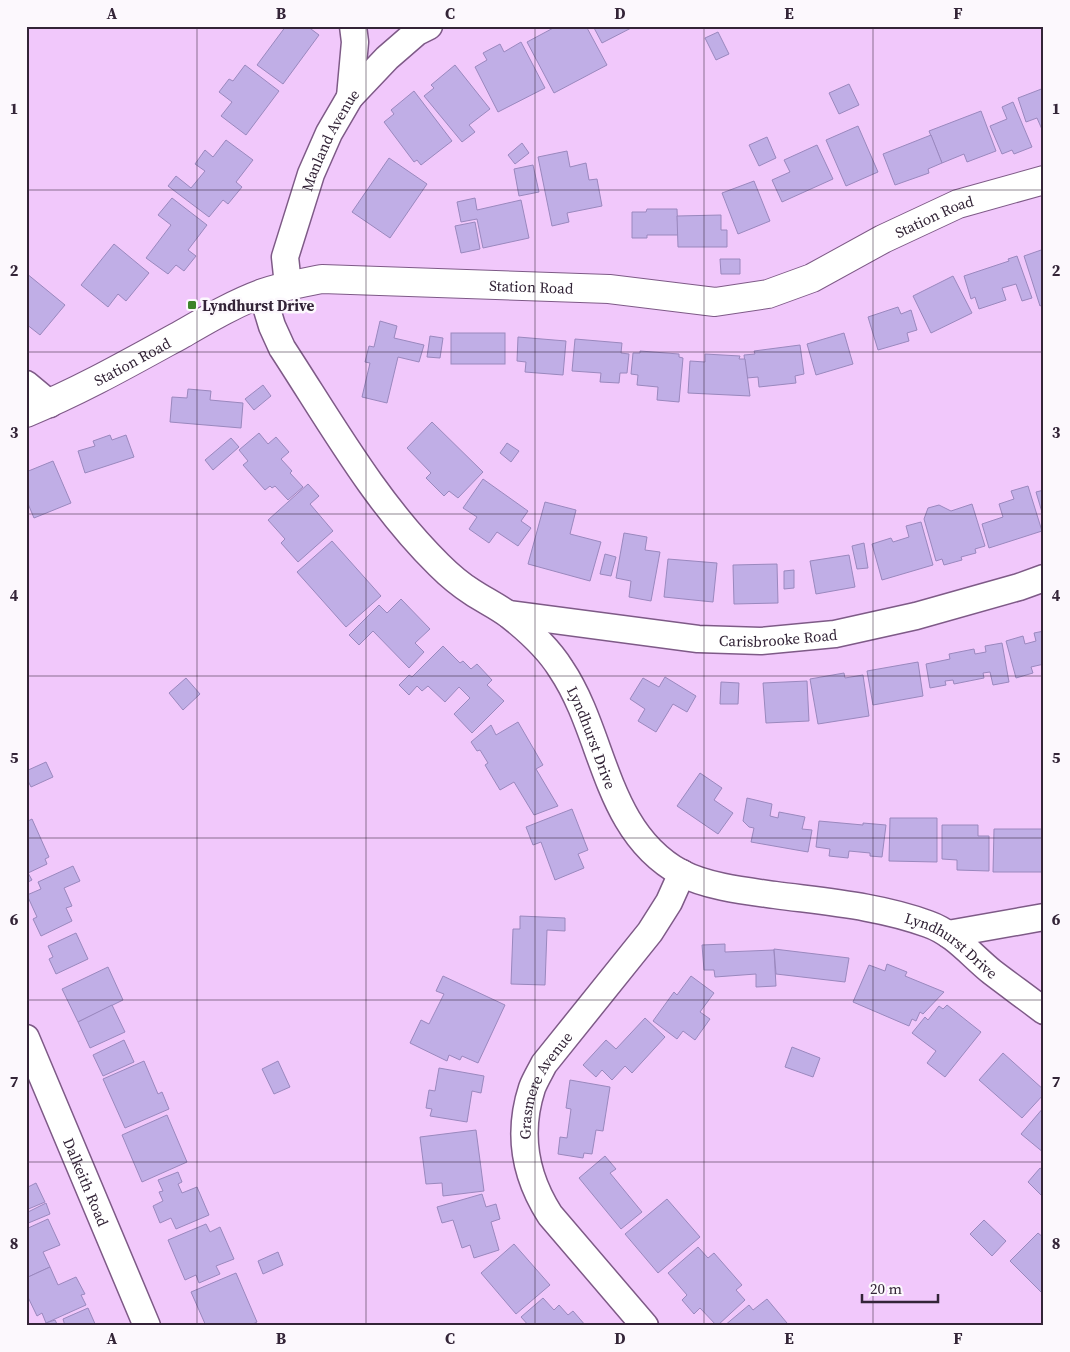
<svg xmlns="http://www.w3.org/2000/svg" width="1070" height="1352" font-family="'Source Serif 4',serif">
	<style>
		.building { fill: #c0aee6; stroke: #9a88be }
		.lines { fill: none; stroke-linecap: round; stroke-linejoin: round }
		.minor-casing { stroke: #7e5a87; stroke-width: 29 }
		.major-casing { stroke: #7e5a87; stroke-width: 30 }
		.minor { stroke: #fff; stroke-width: 26 }
		.major { stroke: #fff; stroke-width: 28 }
		.grid { fill: none; stroke: #332437; stroke-width: 1; stroke-opacity: 0.55 }
		.poi-dot { fill: #3d842a; stroke: #fcf8fd; stroke-width: 2 }
		.labels { text-anchor: middle; dominant-baseline: central; stroke-width: 5; stroke-linejoin: round; paint-order: stroke }
		.street-label { font-size: 15px; fill: #332437; stroke: #fcf8fd }
		.poi-label { font-size: 15px; font-weight: bold; fill: #332437; stroke: #fcf8fd; text-anchor: start }
		.neatline { fill: none; stroke: #332437; stroke-width: 2 }
		.grid-label { font-size: 16px; text-anchor: middle; font-weight: bold; fill: #332437 }
	</style>
	<rect width="100%" height="100%" fill="#f1c8fb"/>
	<g class="building">
		<path d="M286 26H307L319 35 283 84 257 65Z"/>
		<path d="M557 26H586L607 65 554 93 527 42Z"/>
		<path d="M593 26H635L602 43Z"/>
		<path d="M718 32 729 54 716 60 705 38Z"/>
		<path d="M521 42 545 88 498 112 475 67 487 60 483 53 500 44 504 52Z"/>
		<path d="M245 65 279 91 246 135 221 116 232 102 219 92 229 79 233 81Z"/>
		<path d="M455 65 490 109 469 125 475 132 462 142 424 96 434 88 431 85Z"/>
		<path d="M849 84 859 105 839 114 829 93Z"/>
		<path d="M1044 88V134L1037 118 1026 122 1018 98Z"/>
		<path d="M414 91 452 141 421 165 417 160 414 162 384 122 394 114 391 110Z"/>
		<path d="M1013 102 1032 147 1014 154 1012 150 1002 154 990 126 1007 119 1002 107Z"/>
		<path d="M981 111 996 151 967 162 964 154 942 163 929 131Z"/>
		<path d="M858 126 878 172 846 186 826 140Z"/>
		<path d="M931 135 942 163 928 169 929 173 895 185 883 154Z"/>
		<path d="M767 137 776 158 759 166 749 145Z"/>
		<path d="M226 140 253 160 236 182 242 187 228 204 223 200 209 217 168 186 176 176 191 188 205 171 195 164 205 150 213 157Z"/>
		<path d="M522 143 529 153 515 164 508 155Z"/>
		<path d="M817 145 833 179 782 202 772 180 790 172 784 160Z"/>
		<path d="M567 151 570 167 586 163 589 180 597 179 602 206 567 213 569 222 552 226 538 157Z"/>
		<path d="M389 158 427 184 390 238 352 212Z"/>
		<path d="M533 165 539 192 519 196 514 169Z"/>
		<path d="M754 181 770 221 738 234 722 193Z"/>
		<path d="M172 198 207 225 188 250 196 256 184 271 176 265 168 274 146 258 171 225 158 215Z"/>
		<path d="M475 198 477 210 521 200 529 238 483 248 477 219 461 222 457 202Z"/>
		<path d="M647 209H677L678 235H647V238H632V212H646Z"/>
		<path d="M721 215V230H727V247H678L677 216Z"/>
		<path d="M475 222 480 249 461 253 455 226Z"/>
		<path d="M114 244 149 273 126 301 118 294 108 307 81 285Z"/>
		<path d="M1044 249V304L1040 306 1024 256Z"/>
		<path d="M1017 256 1032 298 1022 301 1016 284 1002 288 1006 300 979 309 975 297 971 299 964 276 1009 261 1008 259Z"/>
		<path d="M720 259H740V274H721Z"/>
		<path d="M26 273 65 305 40 335 26 324Z"/>
		<path d="M953 276 972 313 931 333 913 296Z"/>
		<path d="M898 307 901 314 911 310 917 330 907 333 909 341 878 350 868 317Z"/>
		<path d="M380 321 397 326 394 338 424 345 419 362 398 357 387 403 362 397 370 363 365 362 369 346 374 347Z"/>
		<rect x="451" y="333" width="54" height="31"/>
		<path d="M844 333 853 364 816 375 807 344Z"/>
		<path d="M430 336 443 338 440 358 427 357Z"/>
		<path d="M518 337 566 341 563 375 525 372 526 362 517 361Z"/>
		<path d="M575 339 622 343 621 353 629 354 627 373H620L619 383 600 382 601 373 572 371Z"/>
		<path d="M800 345 804 374 795 376 796 383 759 387 758 377 747 378 744 355 755 354 754 351Z"/>
		<path d="M640 351 679 354V357L683 358 679 402 657 400 658 387 637 385 638 375 631 374 633 353H640Z"/>
		<path d="M705 354 740 356 739 359H745L750 396 688 393 690 361 705 362Z"/>
		<path d="M263 385 271 396 254 410 245 399Z"/>
		<path d="M188 389 211 391 210 400 243 403 241 428 170 422 172 397 187 398Z"/>
		<path d="M432 422 483 472 458 498 449 491 444 496 426 478 431 473 407 448Z"/>
		<path d="M259 433 268 444 276 437 289 452 281 459 292 471 290 473 303 487 288 500 275 486 272 488 270 486 265 490 243 465 248 461 239 450Z"/>
		<path d="M110 435 112 440 126 435 134 457 85 473 78 451 95 446 93 441Z"/>
		<path d="M231 438 239 447 213 470 205 460Z"/>
		<path d="M507 443 519 451 511 462 500 453Z"/>
		<path d="M53 461 71 503 34 518 26 499V472Z"/>
		<path d="M483 479 528 511 521 521 531 528 518 546 497 532 489 543 469 529 477 517 463 508Z"/>
		<path d="M308 484 319 496 310 504 333 531 298 562 281 543 285 539 268 520Z"/>
		<path d="M1028 486 1042 531 989 548 982 524 1003 517 999 504 1014 499 1011 491Z"/>
		<path d="M1044 490V519L1036 492Z"/>
		<path d="M545 502 576 510 570 534 601 542 590 581 528 564Z"/>
		<path d="M972 504 985 546 975 549 976 553 961 557 962 560 944 565 942 559 936 561 924 519 928 508 939 505 951 511Z"/>
		<path d="M921 522 933 565 882 580 872 544 891 538 893 542 909 537 906 526Z"/>
		<path d="M624 533 647 537 645 550 660 552 651 601 629 597 631 581 616 578Z"/>
		<path d="M332 541 381 596 346 627 297 572Z"/>
		<path d="M864 543 868 568 857 569 852 546Z"/>
		<path d="M605 554 616 557 611 576 600 574Z"/>
		<path d="M849 555 855 587 816 594 810 561Z"/>
		<path d="M668 559 717 563 713 602 664 597Z"/>
		<path d="M777 564 778 603 734 604 733 565Z"/>
		<path d="M794 570V588L784 589V571Z"/>
		<path d="M401 599 430 629 415 643 424 652 409 668 373 631 359 645 349 635 379 605 387 613Z"/>
		<path d="M1044 631V664L1031 667 1033 673 1016 678 1006 641 1023 636 1025 644 1036 641 1034 633Z"/>
		<path d="M1002 643 1009 682 993 685 990 672 983 673 984 678 954 684 953 680 945 681 946 685 930 688 926 664 950 659 949 654 974 649 975 654 986 652 985 646Z"/>
		<path d="M443 646 460 663 463 661 471 669 477 664 492 680 487 685 504 701 472 733 454 714 470 698 459 687 445 702 428 686 422 691 417 686 409 695 399 685 409 675 412 677Z"/>
		<path d="M918 662 923 696 873 705 867 671Z"/>
		<path d="M844 673 845 678 863 675 869 716 818 724 810 679Z"/>
		<path d="M665 677 696 696 687 712 673 704 656 732 638 721 645 709 630 699 643 678 659 687Z"/>
		<path d="M186 678 200 694 183 710 169 693Z"/>
		<path d="M807 681 809 721 766 723 763 683Z"/>
		<path d="M721 682 739 683 738 704H720Z"/>
		<path d="M518 722 543 765 536 769 558 806 534 815 514 782 500 790 485 765 488 763 480 750 477 751 471 742 491 725 496 735Z"/>
		<path d="M46 762 53 777 31 787 26 777V771Z"/>
		<path d="M700 773 722 788 714 800 733 813 718 834 677 806Z"/>
		<path d="M747 798 772 804 770 816 778 818 779 812 805 817 802 829 812 830 808 852 751 842 754 828 749 827 743 821Z"/>
		<path d="M572 809 588 850 578 854 584 868 555 880 541 842 533 845 526 827Z"/>
		<path d="M890 818H937V862L889 861Z"/>
		<path d="M32 819 49 857 45 859 47 864 28 873 32 880 26 883V822Z"/>
		<path d="M819 821 863 825V823L886 825 882 857 870 856V853L849 851 848 858 829 856 830 849 816 847Z"/>
		<path d="M942 825H978V836H989V871L957 870V860L942 859Z"/>
		<path d="M994 829H1043V872H993Z"/>
		<path d="M73 866 80 881 64 888 72 906 66 908 72 921 41 936 33 919 37 917 27 895 41 889 38 882Z"/>
		<path d="M520 916 565 918V931L547 930 545 985 511 984 513 929H520Z"/>
		<path d="M76 933 88 959 56 974 49 959 53 957 48 946Z"/>
		<path d="M725 944V952L774 950 776 986 756 987V974L715 977 714 970H704L702 945Z"/>
		<path d="M774 949 849 958 845 982 776 974Z"/>
		<path d="M887 964 907 972 905 976 944 992 923 1014 920 1012 916 1021 912 1019 909 1026 853 1002 869 965 885 971Z"/>
		<path d="M108 967 123 1000 78 1022 62 989Z"/>
		<path d="M443 976 505 1005 478 1063 462 1056 460 1060 449 1055 447 1061 410 1043 421 1020 429 1024 444 994 436 991Z"/>
		<path d="M691 976 714 993 700 1012 710 1019 695 1040 683 1031 677 1039 653 1021 674 992 677 995Z"/>
		<path d="M112 1005 125 1032 90 1048 78 1022Z"/>
		<path d="M947 1005 981 1032 945 1077 927 1063 936 1051 912 1033 925 1017 928 1020 939 1006 943 1009Z"/>
		<path d="M645 1018 665 1037 632 1073 625 1066 612 1080 602 1070 596 1077 583 1065 606 1040 616 1049Z"/>
		<path d="M124 1040 134 1062 103 1076 93 1055Z"/>
		<path d="M792 1047 820 1058 813 1077 785 1067Z"/>
		<path d="M1003 1053 1044 1090V1094L1022 1118 979 1080Z"/>
		<path d="M144 1061 158 1094 162 1092 169 1109 125 1128 103 1079Z"/>
		<path d="M278 1061 290 1087 274 1094 262 1069Z"/>
		<path d="M439 1068 484 1076 481 1093 472 1091 467 1122 430 1116 432 1109 426 1108 429 1090 435 1091Z"/>
		<path d="M570 1080 610 1087 603 1131 596 1130 592 1154 584 1153 583 1158 558 1154 560 1137 567 1138 571 1109 566 1108Z"/>
		<path d="M1044 1107V1153L1021 1134Z"/>
		<path d="M167 1115 187 1162 142 1182 122 1135Z"/>
		<path d="M476 1130 484 1191 443 1196 442 1183 426 1184 420 1137Z"/>
		<path d="M605 1156 616 1169 610 1173 642 1212 621 1229 579 1178Z"/>
		<path d="M1040 1168 1044 1171V1194L1042 1196 1028 1182Z"/>
		<path d="M178 1172 182 1182 178 1184 182 1193 197 1187 209 1215 176 1229 171 1218 160 1223 153 1206 163 1201 159 1192 163 1191 158 1180Z"/>
		<path d="M36 1183 45 1202 26 1210V1188Z"/>
		<path d="M482 1194 486 1207 496 1204 500 1219 491 1222 499 1250 474 1258 470 1245 462 1248 453 1220 442 1223 437 1207Z"/>
		<path d="M667 1199 700 1237 658 1273 625 1234Z"/>
		<path d="M46 1203 50 1214 26 1224V1213Z"/>
		<path d="M48 1219 60 1245 43 1252 50 1267 26 1278V1229Z"/>
		<path d="M984 1220 1006 1241 992 1256 970 1234Z"/>
		<path d="M206 1224 210 1232 220 1227 234 1259 216 1266 220 1274 199 1283 196 1275 185 1280 168 1240Z"/>
		<path d="M1038 1233 1044 1238V1295L1010 1261Z"/>
		<path d="M514 1244 550 1285 516 1314 481 1273Z"/>
		<path d="M698 1247 708 1258 714 1253 742 1285 736 1290 745 1300 717 1326 700 1308 694 1314 682 1300 687 1295 668 1273Z"/>
		<path d="M278 1252 283 1265 263 1274 258 1261Z"/>
		<path d="M50 1267 58 1285 76 1277 85 1294 81 1295 86 1305 46 1323 42 1313 37 1316 26 1293V1278Z"/>
		<path d="M236 1273 257 1322 249 1326H206L191 1292Z"/>
		<path d="M543 1298 554 1310 559 1305 568 1315 573 1311 586 1326H529L521 1317Z"/>
		<path d="M767 1299 787 1323 784 1326H724L749 1305 753 1310Z"/>
		<path d="M88 1308 96 1326H65L63 1319Z"/>
		<path d="M55 1320 58 1326H41L46 1323Z"/>
	</g>
	<g class="lines">
		<g class="minor-casing">
			<g id="minor">
				<path d="M350 97 355 42 353 26"/>
				<path id="s1" d="M288 285 285 257 311 174 329 133 350 97 387 58 417 32 429 26"/>
				<path id="s2" d="M262 293 272 326 282 348C331 423 375 502 439 565 449 575 461 585 472 592 484 600 497 606 509 615 528 630 548 648 561 669 605 734 604 831 681 873 708 887 746 891 775 895 827 902 879 906 928 924 954 933 971 955 992 972 1009 985 1027 998 1044 1011"/>
				<path d="M26 384 50 404"/>
				<path id="s3" d="M508 614 698 639 761 641 835 634 916 616 1019 587 1044 578"/>
				<path d="M948 934 1044 917"/>
				<path id="s4" d="M26 1038 147 1326"/>
				<path id="s5" d="M645 1326 550 1215C525 1176 517 1134 532 1088 535 1080 540 1072 544 1064L650 932 669 902 682 873"/>
			</g>
		</g>
		<g class="major-casing">
			<g id="major">
				<path id="s6" d="M26 413C80 391 131 362 182 334 208 319 235 303 263 293 283 286 302 283 322 279L609 289 715 302 768 294 812 278 883 239 958 204 1044 180"/>
			</g>
		</g>
		<use href="#minor" class="minor"/>
		<use href="#major" class="major"/>
	</g>
	<path class="grid" d="M197 26V1326M366 26V1326M535 26V1326M704 26V1326M873 26V1326M26 190H1044M26 352H1044M26 514H1044M26 676H1044M26 838H1044M26 1000H1044M26 1162H1044"/>
	<rect class="poi-dot" x="187" y="300" width="10" height="10" rx="2.5"/>
	<g class="labels">
		<g class="street-label">
			<text stroke="none"><textPath href="#s1" startOffset="154">Manland Avenue</textPath></text>
			<text stroke="none"><textPath href="#s6" startOffset="958">Station Road</textPath></text>
			<text stroke="none"><textPath href="#s6" startOffset="536">Station Road</textPath></text>
			<text stroke="none"><textPath href="#s6" startOffset="118">Station Road</textPath></text>
			<text stroke="none"><textPath href="#s3" startOffset="272">Carisbrooke Road</textPath></text>
			<text stroke="none"><textPath href="#s2" startOffset="564">Lyndhurst Drive</textPath></text>
			<text stroke="none"><textPath href="#s2" startOffset="1014">Lyndhurst Drive</textPath></text>
			<text stroke="none"><textPath href="#s5" startOffset="286">Grasmere Avenue</textPath></text>
			<text stroke="none"><textPath href="#s4" startOffset="156">Dalkeith Road</textPath></text>
		</g>
		<g class="poi-label">
			<text x="202" y="305">Lyndhurst Drive</text>
		</g>
	</g>
	<rect width="1070" height="1352" fill="none" stroke="#fcf8fd" stroke-width="55"/>
	<path d="M862 1294v8h76v-8" fill="none" stroke="#332437" stroke-width="2.5"/>
	<text x="870" y="1294" font-size="15" fill="#332437" stroke="#fcf8fd" stroke-width="4" paint-order="stroke">20 m</text>
	<rect x="28" y="28" width="1014" height="1296" class="neatline"/>
	<g class="grid-label">
		<text x="112" y="19">A</text>
		<text x="281" y="19">B</text>
		<text x="450" y="19">C</text>
		<text x="620" y="19">D</text>
		<text x="789" y="19">E</text>
		<text x="958" y="19">F</text>
		<text x="14" y="114">1</text>
		<text x="1056" y="114">1</text>
		<text x="14" y="276">2</text>
		<text x="1056" y="276">2</text>
		<text x="14" y="438">3</text>
		<text x="1056" y="438">3</text>
		<text x="14" y="601">4</text>
		<text x="1056" y="601">4</text>
		<text x="14" y="763">5</text>
		<text x="1056" y="763">5</text>
		<text x="14" y="925">6</text>
		<text x="1056" y="925">6</text>
		<text x="14" y="1087">7</text>
		<text x="1056" y="1087">7</text>
		<text x="14" y="1249">8</text>
		<text x="1056" y="1249">8</text>
		<text x="112" y="1344">A</text>
		<text x="281" y="1344">B</text>
		<text x="450" y="1344">C</text>
		<text x="620" y="1344">D</text>
		<text x="789" y="1344">E</text>
		<text x="958" y="1344">F</text>
	</g>
</svg>
